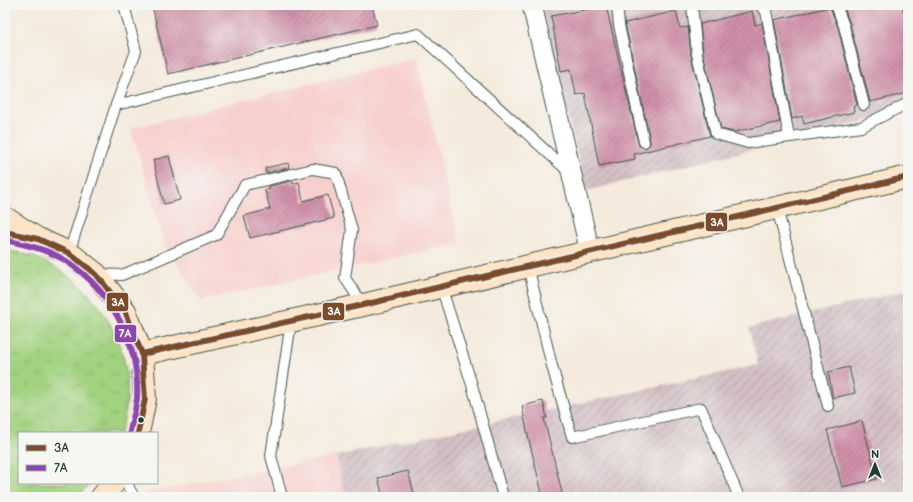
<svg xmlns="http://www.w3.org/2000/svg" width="913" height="502" font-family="'Balsamiq Sans',sans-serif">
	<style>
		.built { fill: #f7d0cd }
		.industrial { fill: url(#industrial-furrows) }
		.grass { fill: url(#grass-tufts); stroke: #60875a }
		.building { fill: url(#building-hatch) }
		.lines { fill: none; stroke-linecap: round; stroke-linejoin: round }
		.lane-casing { stroke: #3f574d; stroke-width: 12 }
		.street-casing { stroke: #3f574d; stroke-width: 21 }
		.secondary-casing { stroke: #3f574d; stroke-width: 24 }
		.lane { stroke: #fff; stroke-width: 10 }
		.street { stroke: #fff; stroke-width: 19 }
		.secondary { stroke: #fee4c6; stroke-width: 22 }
		.bus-1-casing { stroke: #f6f6f2; stroke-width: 9 }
		.bus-2-casing { stroke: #f6f6f2; stroke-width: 9 }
		.bus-1 { stroke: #7a4b2a; stroke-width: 6 }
		.bus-2 { stroke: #8e44ad; stroke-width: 6 }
		.bus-dot { fill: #1f3d34; stroke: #f6f6f2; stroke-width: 1.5 }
		.line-badge { stroke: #f6f6f2; stroke-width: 1.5 }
		.badge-label { font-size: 11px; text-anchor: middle; font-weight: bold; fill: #fff }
	</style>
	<defs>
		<pattern id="industrial-furrows" width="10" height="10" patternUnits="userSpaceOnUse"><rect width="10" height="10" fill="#d2bec3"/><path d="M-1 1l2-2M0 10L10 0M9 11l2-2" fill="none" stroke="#aa9c9f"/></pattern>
		<pattern id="grass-tufts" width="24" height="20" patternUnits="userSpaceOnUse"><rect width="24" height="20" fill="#a2d17f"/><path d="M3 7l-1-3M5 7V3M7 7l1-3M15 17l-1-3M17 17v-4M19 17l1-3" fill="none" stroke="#8bb46e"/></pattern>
		<pattern id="building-hatch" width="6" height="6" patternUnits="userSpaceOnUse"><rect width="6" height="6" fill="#d08fa9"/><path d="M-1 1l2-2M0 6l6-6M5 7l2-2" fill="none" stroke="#a8768a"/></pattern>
	</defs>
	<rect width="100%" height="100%" fill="#f6f6f2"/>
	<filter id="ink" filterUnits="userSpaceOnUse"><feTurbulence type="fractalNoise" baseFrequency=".025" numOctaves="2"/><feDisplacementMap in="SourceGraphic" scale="8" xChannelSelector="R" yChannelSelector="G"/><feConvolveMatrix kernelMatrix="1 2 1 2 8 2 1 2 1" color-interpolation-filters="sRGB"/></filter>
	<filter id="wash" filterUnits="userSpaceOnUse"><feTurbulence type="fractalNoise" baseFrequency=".012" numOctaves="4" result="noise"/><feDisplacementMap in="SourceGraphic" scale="16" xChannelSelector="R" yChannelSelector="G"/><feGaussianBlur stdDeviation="0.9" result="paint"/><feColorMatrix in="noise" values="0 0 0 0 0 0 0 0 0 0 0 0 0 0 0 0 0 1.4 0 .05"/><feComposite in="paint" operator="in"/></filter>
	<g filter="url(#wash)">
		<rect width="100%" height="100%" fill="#f5eadb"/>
		<g class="built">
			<path d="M416 58 460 243 201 301 164 244 131 128Z"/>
			<path d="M336 456 345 497H140L145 493Z"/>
		</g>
		<g class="industrial">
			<path d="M541 5H908V110L586 191Z"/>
			<path d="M908 290V497H345L336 456 758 365 749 328Z"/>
		</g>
		<path class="grass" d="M5 250C89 261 149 352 120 433H19V483H91L77 497H5Z"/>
		<g id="blocks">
			<g class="building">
				<path d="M152 5H372L377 25 168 74Z"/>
				<path d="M843 5H902L908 29V93L870 102 850 24Z"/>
				<path d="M606 6 639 146 646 148 650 144V141L625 23 676 11 680 28 688 27 691 55 710 136 634 154 635 159 599 166 585 93 576 95 571 69 561 71 551 16Z"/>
				<path d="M830 7 838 28 857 105 853 107 854 112 804 124 802 116 792 119 774 20Z"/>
				<path d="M752 11 755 25 762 23 780 122 734 132 721 129 703 53 700 24Z"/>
				<path d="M169 156 180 200 164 204 153 160Z"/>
				<path d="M288 163 289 168 266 173 265 168Z"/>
				<path d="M292 181 293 184 299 182 303 201 328 195 334 218 250 238 244 216 270 209 265 190 270 189 269 186Z"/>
				<path d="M849 367 855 393 833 398 828 372Z"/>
				<path d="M543 401 547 418H544L563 497H543L528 436 522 406Z"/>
				<path d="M862 421 877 479 842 487 827 430Z"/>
				<path d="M408 471 415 497H383L378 478Z"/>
			</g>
		</g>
	</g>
	<g filter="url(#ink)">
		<use href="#blocks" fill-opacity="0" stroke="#3f574d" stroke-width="1"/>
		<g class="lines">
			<g class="lane-casing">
				<g id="lane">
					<path d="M617 5 619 25 644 142"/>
					<path d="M692 5 697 54 716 134 748 143 861 127 908 103"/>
					<path d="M759 5 766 11 789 137"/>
					<path d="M836 5 844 26 864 105"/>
					<path d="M116 105 418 34 569 172"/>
					<path d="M777 208 828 406"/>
					<path d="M69 253 116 105 136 51 124 5"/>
					<path d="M528 266 552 366 572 437 701 408 739 497"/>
					<path d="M98 274 122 275 216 235 245 185 313 169 336 173 352 230 345 278 363 305"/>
					<path d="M441 286 472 385 503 497"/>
					<path d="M129 483 128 486 134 497"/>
					<path d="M282 497 271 456 291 322"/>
				</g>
			</g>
			<g class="street-casing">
				<path id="street" d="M532 5 590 252"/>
			</g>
			<g class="secondary-casing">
				<g id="secondary">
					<path d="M5 218 38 239 69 253 96 274 125 311 142 354 145 399 138 433"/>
					<path d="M142 354 363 305 908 177"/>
					<path d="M102 497 114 483"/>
				</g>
			</g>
			<use href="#lane" class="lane"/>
			<use href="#street" class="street"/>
			<use href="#secondary" class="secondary"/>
			<g class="bus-1-casing">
				<g id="bus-1">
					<path d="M5 232 38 239 69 253 96 274 125 311 142 354 145 399 138 433"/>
					<path d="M142 354 363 305 908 177"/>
				</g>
			</g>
			<g class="bus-2-casing">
				<path id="bus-2" d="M5 240C26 245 48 249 66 261 111 290 140 344 137 398 136 409 132 421 130 431"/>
			</g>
			<use href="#bus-1" class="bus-1"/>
			<use href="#bus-2" class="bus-2"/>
		</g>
	</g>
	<circle class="bus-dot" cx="141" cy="420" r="3.5"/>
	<g class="line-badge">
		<rect x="705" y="212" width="23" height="20" rx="4" fill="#7a4b2a"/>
		<rect x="106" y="292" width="23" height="20" rx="4" fill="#7a4b2a"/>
		<rect x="322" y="302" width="23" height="19" rx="4" fill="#7a4b2a"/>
		<rect x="114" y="324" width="23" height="19" rx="4" fill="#8e44ad"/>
	</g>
	<g class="badge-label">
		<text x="717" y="226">3А</text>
		<text x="118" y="306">3А</text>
		<text x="334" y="315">3А</text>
		<text x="125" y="337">7А</text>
	</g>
	<rect width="913" height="502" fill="none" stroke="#f6f6f2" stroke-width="20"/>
	<rect x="18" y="432" width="140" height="52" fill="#f6f6f2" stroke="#a0aca6"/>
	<rect x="26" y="445" width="20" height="6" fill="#7a4b2a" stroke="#a0aca6"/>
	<text x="54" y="452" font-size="12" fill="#1f3d34">3А</text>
	<rect x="26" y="465" width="20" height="6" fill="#8e44ad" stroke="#a0aca6"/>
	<text x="54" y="472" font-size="12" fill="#1f3d34">7А</text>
	<g transform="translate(875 464)" stroke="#f6f6f2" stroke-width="3" paint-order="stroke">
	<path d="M0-3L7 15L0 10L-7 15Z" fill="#1f3d34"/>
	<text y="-6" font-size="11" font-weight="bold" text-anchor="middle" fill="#1f3d34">N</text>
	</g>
</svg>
